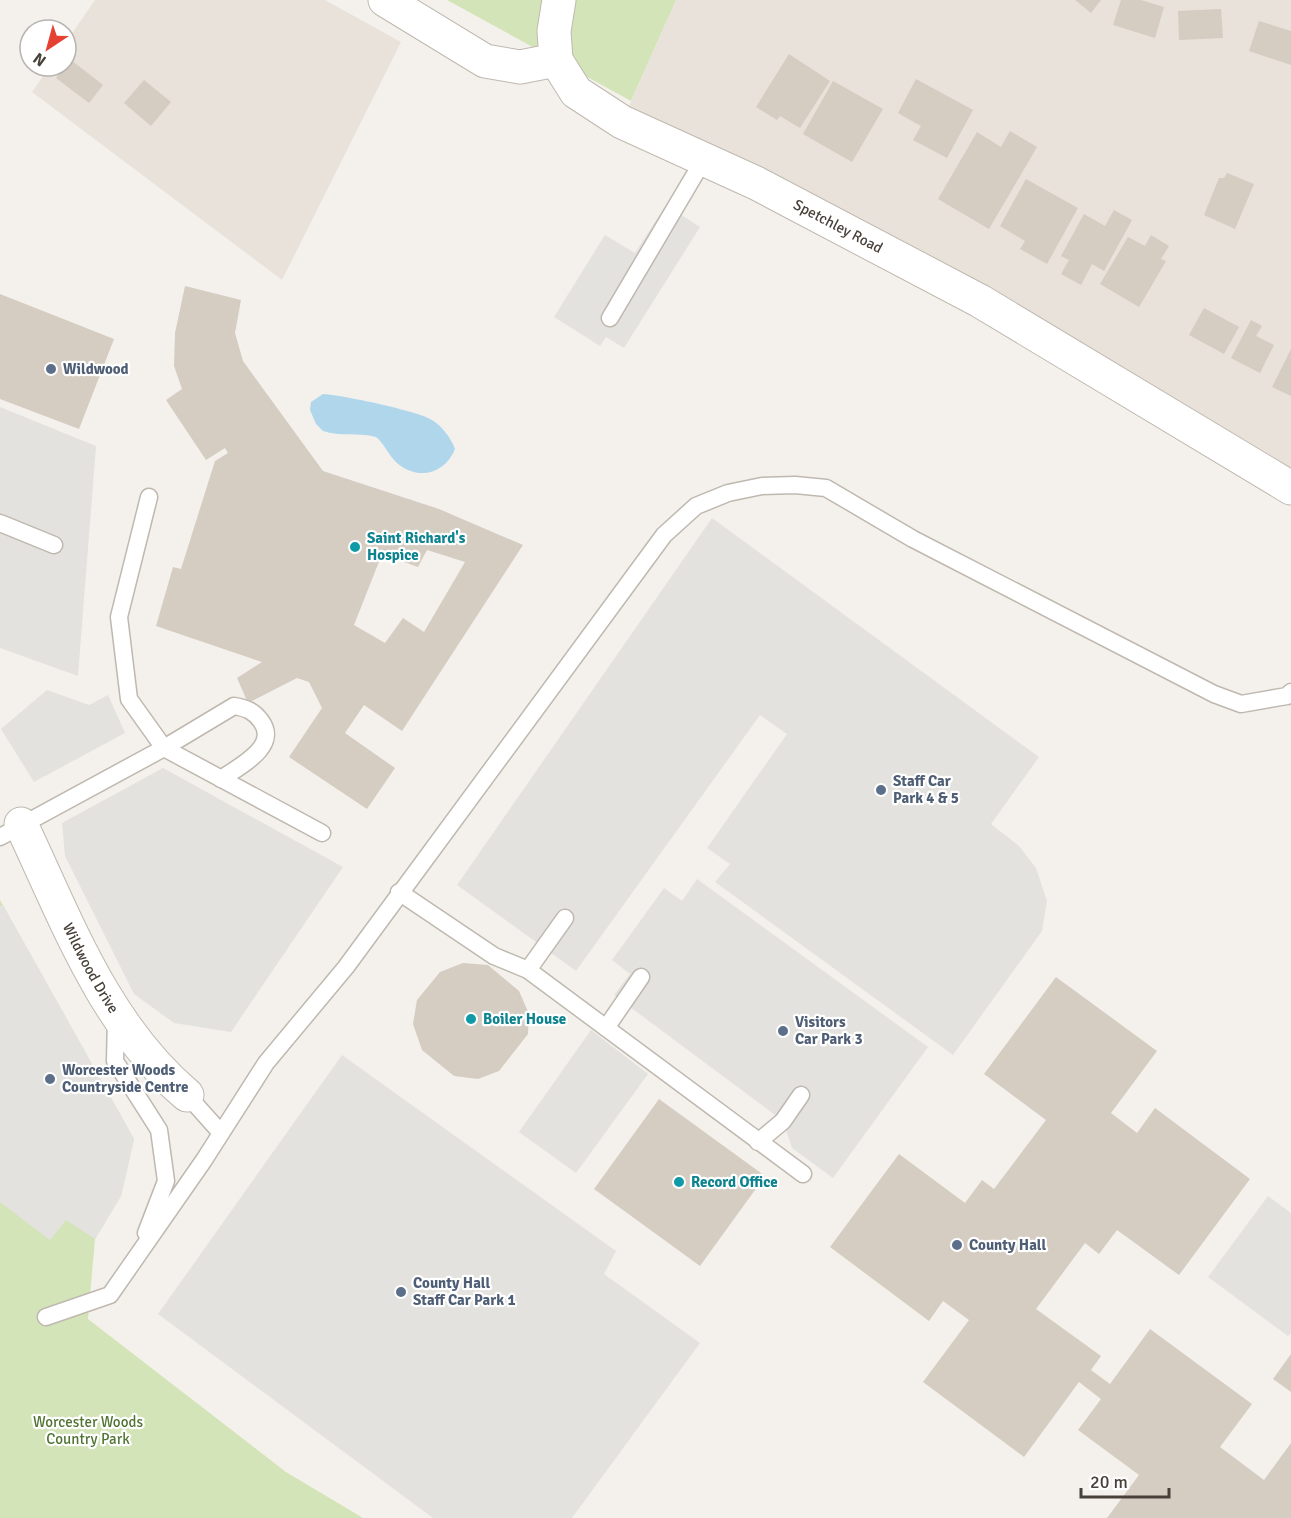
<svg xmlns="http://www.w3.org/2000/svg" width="1291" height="1518" font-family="Signika,sans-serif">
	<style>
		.residential { fill: #e8e2da }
		.green { fill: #d4e4b9 }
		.parking { fill: #e3e2df }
		.water { fill: #afd6ea }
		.building { fill: #d5ccc2; fill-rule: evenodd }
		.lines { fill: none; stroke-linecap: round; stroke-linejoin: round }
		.service-casing { stroke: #bfb8af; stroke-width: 19 }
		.minor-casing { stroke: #bfb8af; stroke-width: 35 }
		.service { stroke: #fff; stroke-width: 16 }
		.minor { stroke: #fff; stroke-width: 33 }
		.service-dot { fill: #5c6f8a; stroke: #fff; stroke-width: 2 }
		.culture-dot { fill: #0f9aa8; stroke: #fff; stroke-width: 2 }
		.labels { text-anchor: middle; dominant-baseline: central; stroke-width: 4.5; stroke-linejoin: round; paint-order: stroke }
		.street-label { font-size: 15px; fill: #48413a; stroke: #fff }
		.service-label { font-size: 15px; font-weight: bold; fill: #4e5e75; stroke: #fff; text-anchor: start }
		.culture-label { font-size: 15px; font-weight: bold; fill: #0d838f; stroke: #fff; text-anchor: start }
		.park-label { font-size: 15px; fill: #507432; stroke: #fff }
	</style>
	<rect width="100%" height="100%" fill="#f4f1ec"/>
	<g class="residential">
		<path d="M95 0H325L401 42 282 280 32 92 50 66H66V42Z"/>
		<path d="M676 0H1291V488L622 122Z"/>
	</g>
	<g class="green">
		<path d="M447 0H676L631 101Z"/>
		<path d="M0 900 134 1139 121 1196 95 1239 88 1319 286 1472 363 1518H0Z"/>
	</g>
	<g class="parking">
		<path d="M666 205 700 227 624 348 606 337 600 346 554 317 605 235 635 253Z"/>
		<path d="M0 407 96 446 78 676 0 648Z"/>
		<path d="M712 518 1039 757 991 824 1019 846 1036 868 1047 901 1042 931 953 1055 715 882 730 864 707 848 787 734 760 715 576 971 457 885Z"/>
		<path d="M47 690 89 705 108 695 125 733 34 782 1 729Z"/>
		<path d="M163 768 343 867 231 1032 174 1023 134 994 65 856 62 823Z"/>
		<path d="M697 879 928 1047 833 1178 792 1148 783 1121 614 995 630 974 612 960 664 888 682 901Z"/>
		<path d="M3 905 134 1139 121 1196 95 1239 66 1220 50 1240 0 1202V906Z"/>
		<path d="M591 1030 648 1074 576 1173 519 1132Z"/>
		<path d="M342 1055 616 1251 604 1274 700 1343 572 1518H433L158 1314Z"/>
		<path d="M1268 1196 1291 1213V1333L1288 1336 1208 1277Z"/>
	</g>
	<path class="water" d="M323 394C342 395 418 411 432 420 442 426 451 438 455 449 445 474 418 481 397 463 388 455 385 444 376 437 358 432 340 437 323 431L316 424 310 410 311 402Z"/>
	<g class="building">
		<path d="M1075 0H1101L1091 13Z"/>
		<path d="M1121 0H1141L1164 7 1155 38 1113 25Z"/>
		<path d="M1221 9 1223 38 1179 40 1178 11Z"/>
		<path d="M1259 21 1291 31V65L1249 51Z"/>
		<path d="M789 54 830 81 800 128 780 116 777 120 756 107Z"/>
		<path d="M71 60 103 85 89 103 56 78Z"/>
		<path d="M916 79 973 110 947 158 913 140 921 126 898 113Z"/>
		<path d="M144 80 171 102 151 126 124 103Z"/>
		<path d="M833 81 883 109 852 162 803 134Z"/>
		<path d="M1010 131 1037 147 989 229 938 199 977 132 1001 147Z"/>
		<path d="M1227 173 1254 184 1235 229 1204 215 1219 178H1224Z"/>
		<path d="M1026 179 1078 208 1047 264 1020 249 1025 241 1000 226Z"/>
		<path d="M1114 210 1132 220 1104 271 1092 264 1081 285 1061 274 1069 260 1061 256 1084 214 1105 226Z"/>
		<path d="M1151 235 1169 246 1161 259 1166 261 1139 307 1100 284 1128 237 1145 246Z"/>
		<path d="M185 286 241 300 235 333 243 361 323 471 439 509 523 545 402 731 364 705 345 733 395 768 367 809 289 757 322 708 309 682 297 678 248 703 237 678 262 662 156 626 173 567 181 569 215 461 228 453 225 448 206 460 166 400 182 389 174 366 175 333ZM427 550 465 562 424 632 403 618 385 643 354 625 382 554 418 567Z"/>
		<path d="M0 294 114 339 79 429 0 399Z"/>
		<path d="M1204 308 1239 327 1224 354 1189 335Z"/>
		<path d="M1251 320 1262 326 1256 336 1274 345 1260 373 1231 358Z"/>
		<path d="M1291 349V396L1272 387Z"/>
		<path d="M463 963 488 965 519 991 529 1014 528 1034 499 1071 478 1079 454 1076 422 1050 413 1024 417 1000 440 972Z"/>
		<path d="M1056 977 1157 1051 1111 1113 1137 1133 1155 1108 1250 1179 1179 1275 1117 1230 1099 1254 1085 1243 1036 1309 1101 1356 1091 1370 1110 1384 1150 1329 1252 1404 1220 1447 1264 1480 1291 1443V1518H1107L1139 1475 1078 1430 1101 1399 1079 1382 1024 1457 923 1382 969 1320 943 1301 929 1321 830 1247 899 1154 965 1203 982 1180 994 1189 1046 1120 984 1074Z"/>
		<path d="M659 1099 765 1176 700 1266 594 1189Z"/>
		<path d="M1291 1354V1392L1273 1379Z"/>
	</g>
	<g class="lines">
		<g class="service-casing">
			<g id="service">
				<path d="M610 318 704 159"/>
				<path d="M149 497 119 617 129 699 164 748 234 706C246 708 254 711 261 721 280 747 238 767 221 779"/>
				<path d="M0 523 54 545"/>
				<path d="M0 837 164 748 322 833"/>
				<path d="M399 892 494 956 528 970 803 1174"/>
				<path d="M528 970 565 918"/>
				<path d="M116 1018 115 1061 159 1130 166 1181 146 1233"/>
				<path d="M606 1028 641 977"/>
				<path d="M187 1095 221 1133"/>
				<path d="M758 1142 783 1121 801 1095"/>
				<path d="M46 1317 110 1295 204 1160 266 1063 346 967 664 535 696 506 728 493 762 486 795 485 826 488 913 539 1214 694 1241 704 1287 696 1291 692"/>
			</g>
		</g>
		<g class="minor-casing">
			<g id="minor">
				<path id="s1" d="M385 0 485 61 520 67 556 60 576 92 622 122 756 183 980 301 1291 488"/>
				<path d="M556 60 554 31 559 0"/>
				<path id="s2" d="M21 824C66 919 104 1025 187 1095"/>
			</g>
		</g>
		<use href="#service" class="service"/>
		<use href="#minor" class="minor"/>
	</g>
	<g class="service-dot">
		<circle cx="51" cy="369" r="6"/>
		<circle cx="881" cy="790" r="6"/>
		<circle cx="783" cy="1031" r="6"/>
		<circle cx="50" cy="1079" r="6"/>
		<circle cx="957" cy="1245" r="6"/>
		<circle cx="401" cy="1292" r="6"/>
	</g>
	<g class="culture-dot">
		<circle cx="355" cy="547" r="6"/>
		<circle cx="471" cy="1019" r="6"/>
		<circle cx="679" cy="1182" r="6"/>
	</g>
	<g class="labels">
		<g class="street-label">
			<text stroke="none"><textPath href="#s1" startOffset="522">Spetchley Road</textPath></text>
			<text stroke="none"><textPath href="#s2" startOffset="160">Wildwood Drive</textPath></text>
		</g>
		<g class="service-label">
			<text x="63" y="369">Wildwood</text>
			<text x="893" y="781">Staff Car<tspan x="893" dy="17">Park 4 &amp; 5</tspan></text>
			<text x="795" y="1022">Visitors<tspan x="795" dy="17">Car Park 3</tspan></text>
			<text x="62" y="1070">Worcester Woods<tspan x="62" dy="17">Countryside Centre</tspan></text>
			<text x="969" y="1245">County Hall</text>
			<text x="413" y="1283">County Hall<tspan x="413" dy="17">Staff Car Park 1</tspan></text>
		</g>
		<g class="culture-label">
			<text x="367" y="538">Saint Richard's<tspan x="367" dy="17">Hospice</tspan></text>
			<text x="483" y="1019">Boiler House</text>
			<text x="691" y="1182">Record Office</text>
		</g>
		<g class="park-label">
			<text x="88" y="1422">Worcester Woods<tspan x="88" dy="17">Country Park</tspan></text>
		</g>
	</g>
	<g transform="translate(48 48) rotate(216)"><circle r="28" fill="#ffffff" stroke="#b6b3b0" stroke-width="1.5"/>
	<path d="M0-4.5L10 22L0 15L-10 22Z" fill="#e44133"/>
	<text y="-9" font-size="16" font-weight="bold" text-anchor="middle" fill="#48413a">N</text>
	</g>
	<path d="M1081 1488v9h88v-9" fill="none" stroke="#48413a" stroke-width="3"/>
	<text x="1090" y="1488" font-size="18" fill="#48413a" stroke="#ffffff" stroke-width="4.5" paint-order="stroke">20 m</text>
</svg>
